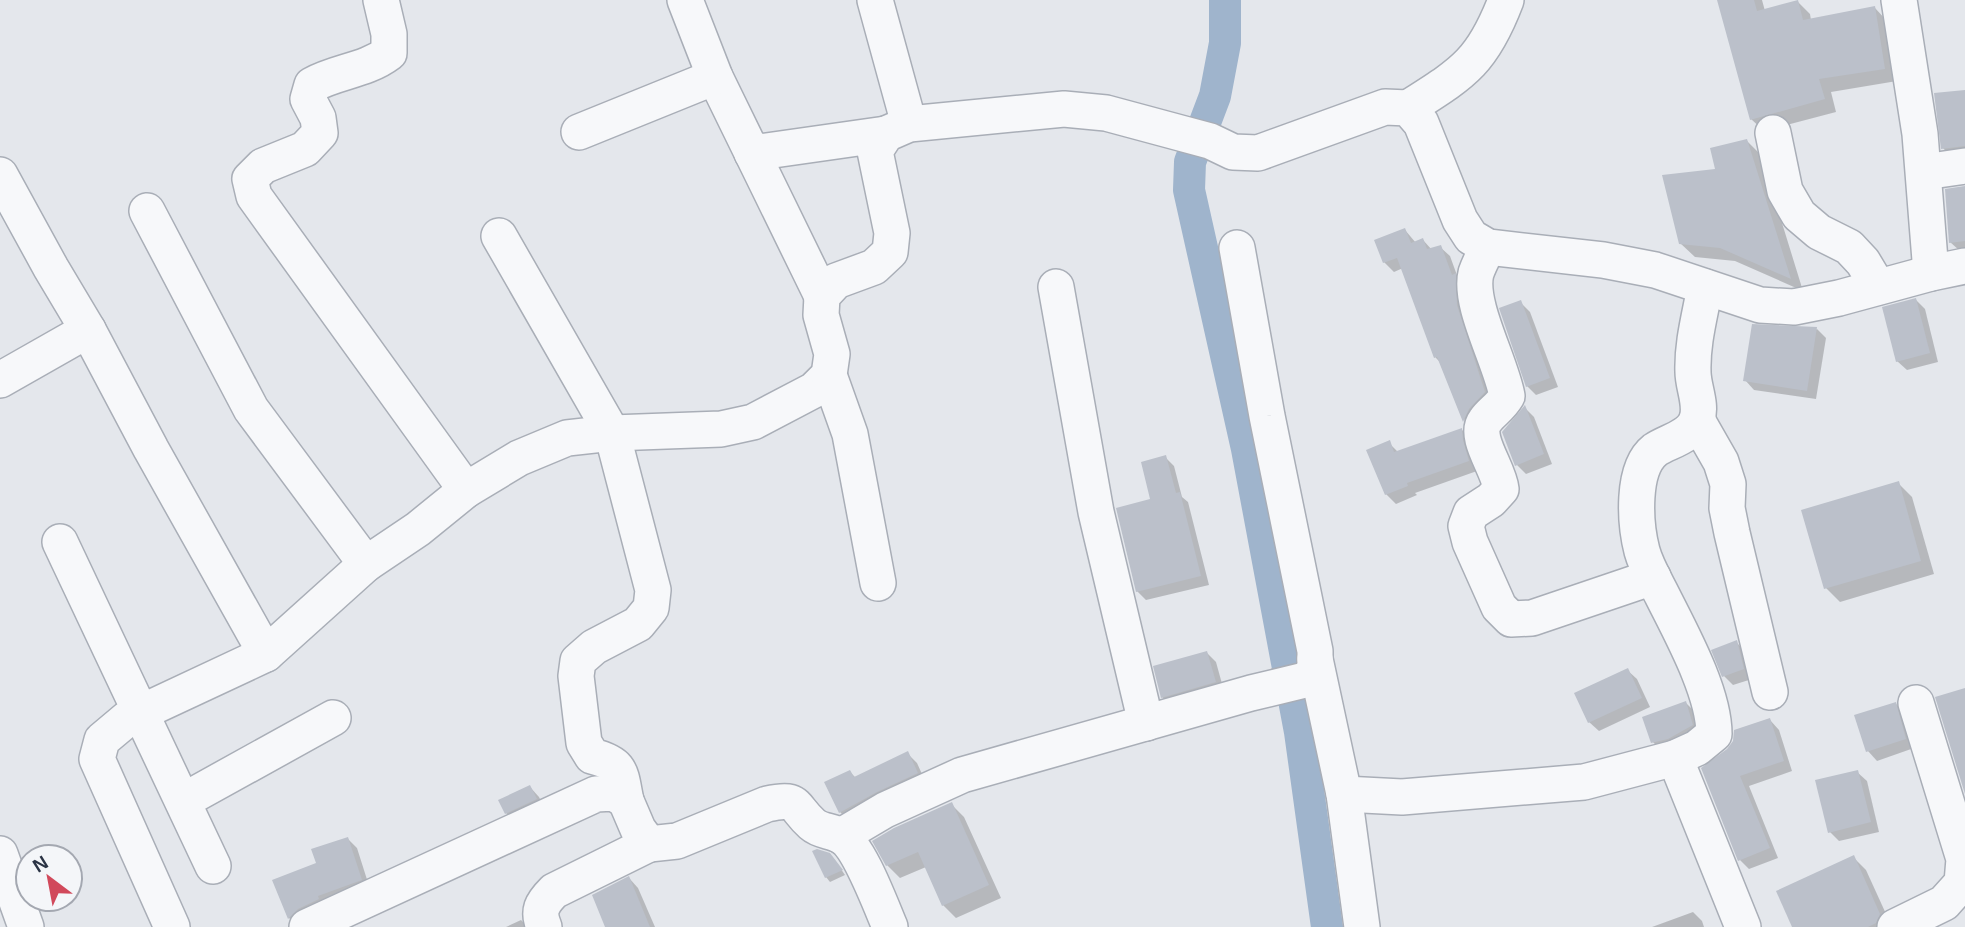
<svg xmlns="http://www.w3.org/2000/svg" width="1965" height="927" font-family="Helvetica,sans-serif">
	<style>
		.shadow { fill: #0003 }
		.lines { fill: none; stroke-linecap: round; stroke-linejoin: round }
		.canal { stroke: #9fb4cc; stroke-width: 32 }
		.building { fill: #bbc0ca }
		.minor-casing { stroke: #a9aeb7; stroke-width: 38 }
		.minor { stroke: #f7f8fa; stroke-width: 35 }
	</style>
	<rect width="100%" height="100%" fill="#e4e7ec"/>
	<g class="shadow">
		<path d="M1719 0H1762L1765 11 1797 1 1810 14 1811 20 1875 8 1887 21 1897 81 1831 92 1836 112 1764 131 1751 119Z"/>
		<path d="M1965 92V157L1952 158 1943 148Z"/>
		<path d="M1747 141 1761 155 1803 291 1735 261 1695 257 1680 243 1717 170Z"/>
		<path d="M1965 187V251H1960L1950 242Z"/>
		<path d="M1405 230 1416 243 1423 240 1432 250 1440 247 1450 256 1458 278 1494 402 1473 429 1465 421 1442 364 1436 358 1403 268 1394 272 1384 262Z"/>
		<path d="M1916 300 1925 309 1938 362 1907 370 1897 361Z"/>
		<path d="M1520 302 1530 312 1558 387 1536 395 1527 386Z"/>
		<path d="M1817 329 1826 338 1816 399 1754 390 1745 380Z"/>
		<path d="M1525 408 1534 417 1552 464 1526 474 1517 465Z"/>
		<path d="M1462 430 1471 439 1477 471 1415 493 1417 495 1396 504 1386 494 1389 443 1399 453Z"/>
		<path d="M1165 457 1174 466 1182 497 1188 502 1209 585 1146 600 1137 591 1153 500Z"/>
		<path d="M1898 483 1912 497 1934 574 1840 602 1826 588Z"/>
		<path d="M1737 643 1746 652 1752 679 1733 685 1724 676Z"/>
		<path d="M1207 653 1216 662 1224 691 1172 706 1162 697Z"/>
		<path d="M1627 670 1637 679 1650 707 1599 731 1589 722Z"/>
		<path d="M1686 703 1695 712 1701 735 1662 752 1653 742Z"/>
		<path d="M1896 704 1905 713 1914 748 1877 761 1868 751Z"/>
		<path d="M1770 720 1779 730 1792 771 1749 786 1778 858 1749 869 1740 860 1703 769Z"/>
		<path d="M907 753 917 763 926 783 849 821 840 812 850 772 856 778Z"/>
		<path d="M1857 772 1867 781 1879 832 1839 841 1830 832Z"/>
		<path d="M530 787 539 797 545 809 516 822 506 813Z"/>
		<path d="M951 804 964 817 1001 898 956 918 943 905 926 867 900 878 887 865Z"/>
		<path d="M348 839 357 848 370 889 298 927 289 918 275 881 318 864Z"/>
		<path d="M1853 857 1866 870 1892 927H1856Z"/>
		<path d="M834 859 845 875 830 882 826 877Z"/>
		<path d="M629 878 638 888 655 927H607Z"/>
		<path d="M1693 912 1702 921 1704 927H1652Z"/>
		<path d="M521 920 528 927H506Z"/>
	</g>
	<g class="lines">
		<path class="canal" d="M1225 0V43L1215 96 1190 162 1189 190 1247 449 1300 732 1327 927"/>
	</g>
	<g class="building">
		<path d="M1717 0H1754L1757 11 1798 0 1803 20 1875 6 1885 69 1819 79 1825 99 1750 120Z"/>
		<path d="M1965 90V146L1941 149 1934 93Z"/>
		<path d="M1747 139 1791 279 1720 248 1679 244 1662 175 1715 169 1710 148Z"/>
		<path d="M1965 186V241L1949 243 1945 189Z"/>
		<path d="M1405 228 1411 243 1423 238 1427 249 1441 245 1452 275 1456 273 1457 305 1485 392 1469 409 1463 422 1437 357 1434 358 1397 258 1383 263 1374 240Z"/>
		<path d="M1916 298 1930 353 1896 362 1882 307Z"/>
		<path d="M1521 300 1550 378 1526 387 1499 308Z"/>
		<path d="M1752 324 1817 327 1807 391 1743 381Z"/>
		<path d="M1525 405 1544 454 1515 466 1502 432Z"/>
		<path d="M1462 428 1463 440 1469 461 1407 483 1408 486 1385 495 1366 450 1390 440 1394 452Z"/>
		<path d="M1166 455 1176 493 1180 492 1201 576 1136 592 1116 508 1150 499 1141 462Z"/>
		<path d="M1899 481 1921 561 1824 589 1801 510Z"/>
		<path d="M1737 640 1744 669 1722 677 1711 650Z"/>
		<path d="M1207 651 1216 682 1161 698 1153 666Z"/>
		<path d="M1628 668 1642 698 1588 723 1574 693Z"/>
		<path d="M1965 688V794L1935 697Z"/>
		<path d="M1686 701 1693 725 1668 739 1651 743 1642 717Z"/>
		<path d="M1896 702 1906 739 1866 752 1854 715Z"/>
		<path d="M1770 718 1784 761 1740 776 1770 848 1738 861 1701 768 1727 749 1733 741 1734 730Z"/>
		<path d="M908 751 918 773 877 792 839 813 824 782 850 770 854 777Z"/>
		<path d="M1858 770 1871 822 1828 833 1815 780Z"/>
		<path d="M530 785 537 799 505 814 498 800Z"/>
		<path d="M952 802 989 885 942 906 918 852 886 866 872 841 894 828Z"/>
		<path d="M348 837 362 880 318 896 319 899 298 909 288 919 272 880 316 863 311 849Z"/>
		<path d="M817 849 830 853 843 870 825 878 812 851Z"/>
		<path d="M1854 855 1880 914 1876 923 1868 927H1792L1776 891Z"/>
		<path d="M629 876 650 927H605L592 895Z"/>
	</g>
	<g class="lines">
		<g class="minor-casing">
			<g id="minor">
				<path d="M381 0 389 34V53C365 71 337 71 312 85L308 99 318 118 320 133 305 149 263 166 250 179 254 196 466 490"/>
				<path d="M685 0 715 77 822 296"/>
				<path d="M875 0 909 124"/>
				<path d="M1899 0 1920 134 1931 273"/>
				<path d="M1408 108C1463 73 1482 63 1506 0"/>
				<path d="M579 132 715 77"/>
				<path d="M1773 133 1785 191 1799 215 1819 232 1849 247 1863 262 1878 287"/>
				<path d="M752 153 886 134"/>
				<path d="M1924 172 1965 166"/>
				<path d="M0 175 51 268 88 330 151 449 266 654 366 564 418 529 466 490 519 458 567 438 612 433 721 429 753 422 814 390 829 375 832 354 821 315 822 296 836 281 874 267 890 252 892 233 875 151 886 134 909 124 1064 109 1106 113 1210 141 1233 152 1258 153 1385 107 1408 108 1421 123 1460 220 1471 237 1488 247 1603 260 1655 270 1760 305 1794 307 1839 298 1931 273 1965 266"/>
				<path d="M147 211 251 409 366 564"/>
				<path d="M499 236 612 433 653 590 651 608 638 624 594 647 578 661 576 676 584 743 592 756C623 764 620 772 626 801"/>
				<path d="M1488 247C1484 255 1479 264 1476 273 1468 304 1501 362 1507 396 1500 408 1491 412 1485 421 1473 437 1499 469 1501 489L1491 500 1471 513 1466 526 1470 542 1499 607 1511 619 1532 618 1653 577"/>
				<path d="M1056 287 1096 512 1146 723"/>
				<path d="M829 375 850 434 878 583"/>
				<path d="M0 380 88 330"/>
				<path d="M1697 420 1721 462 1728 484 1727 508 1732 533 1770 692"/>
				<path d="M60 542 213 866"/>
				<path d="M1315 659 1344 794 1362 927"/>
				<path d="M1675 758 1743 927"/>
				<path d="M1344 794 1402 797 1584 782 1675 758 1697 748 1714 734C1714 692 1681 633 1662 595 1655 581 1646 566 1642 551 1635 524 1631 469 1655 450 1668 441 1692 437 1697 419 1702 404 1693 387 1693 372 1692 343 1700 315 1705 287"/>
				<path d="M183 801 333 718"/>
				<path d="M841 836 885 810 962 775 1251 693 1309 679 1315 667V651L1267 416 1237 248"/>
				<path d="M0 854 26 927"/>
				<path d="M172 927 97 759 102 740 127 719 266 654"/>
				<path d="M307 927 596 794 614 793 626 801 638 829 649 844 677 841 767 804C800 797 792 806 812 824 821 832 831 830 841 836 859 846 881 906 890 927"/>
				<path d="M544 927C537 911 542 903 554 891L649 844"/>
				<path d="M1895 927 1944 903 1962 883 1964 859 1916 703"/>
			</g>
		</g>
		<use href="#minor" class="minor"/>
	</g>
	<g transform="translate(49 878) rotate(328)"><circle r="33" fill="#f4f6f9" stroke="#a4a8b1" stroke-width="2"/>
	<path d="M0-5L12 26L0 18L-12 26Z" fill="#d1495b"/>
	<text y="-10" font-size="19" font-weight="bold" text-anchor="middle" fill="#2b3445">N</text>
	</g>
</svg>
